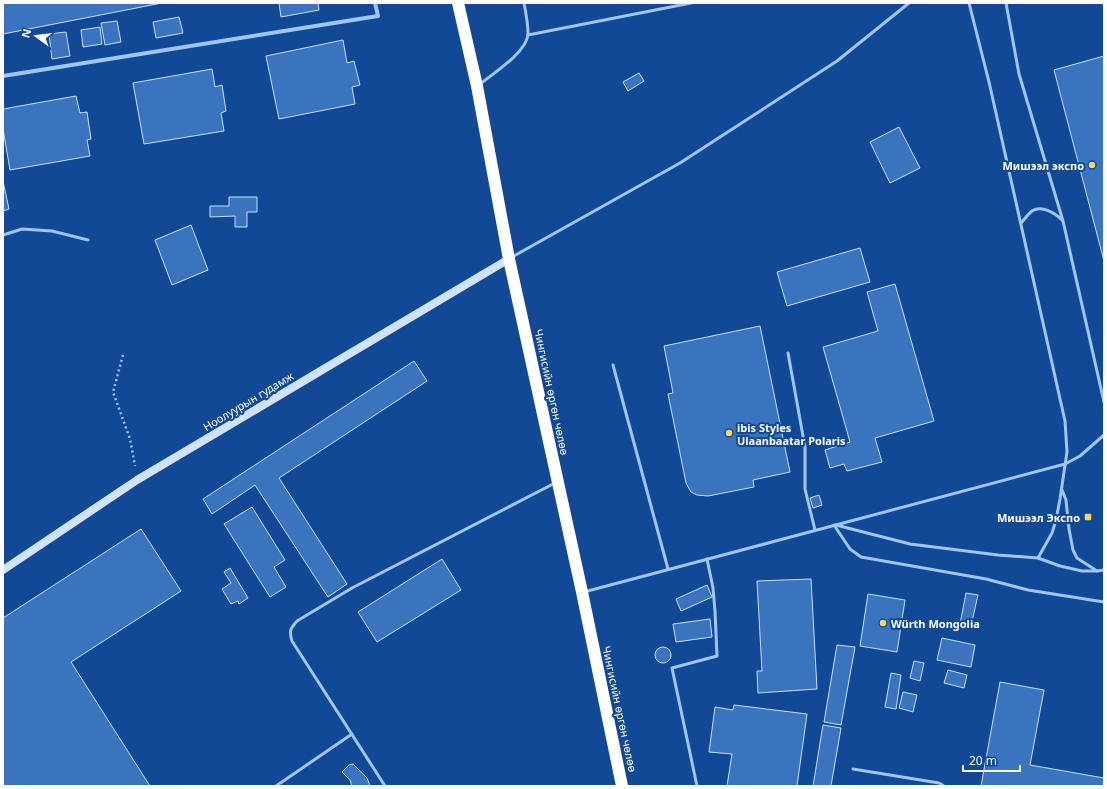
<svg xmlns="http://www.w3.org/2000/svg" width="1107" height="789" font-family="'Noto Sans',sans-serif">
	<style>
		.building { fill: #3a73be; stroke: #c9e0fd }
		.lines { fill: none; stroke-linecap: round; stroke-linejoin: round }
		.path { stroke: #a1c5f3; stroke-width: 2.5; stroke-dasharray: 2 3; stroke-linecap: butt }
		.lane { stroke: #a1c5f3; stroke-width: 3 }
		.street { stroke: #a1c5f3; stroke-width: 4 }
		.secondary { stroke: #d0e3fd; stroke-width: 8 }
		.highway { stroke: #fff; stroke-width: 12 }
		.poi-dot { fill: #ffd463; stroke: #114996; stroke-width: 1.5 }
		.labels { text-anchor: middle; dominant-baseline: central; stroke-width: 4; stroke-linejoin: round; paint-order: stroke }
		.poi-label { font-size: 11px; font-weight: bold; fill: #fff; stroke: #114996; text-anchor: end }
		.street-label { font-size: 11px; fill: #fff; stroke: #114996 }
	</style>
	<rect width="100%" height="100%" fill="#114996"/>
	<g class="building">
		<path d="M3 3H162L3 34Z"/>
		<path d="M279 3H318L319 10 281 17Z"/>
		<path d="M179 17 183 33 156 38 153 22Z"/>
		<path d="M117 21 121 42 105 45 101 23Z"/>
		<path d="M100 27 102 44 83 47 81 30Z"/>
		<path d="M66 32 70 56 52 59 49 34Z"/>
		<path d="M343 40 347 63 354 61 360 85 352 87 355 104 279 119 266 56Z"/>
		<path d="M1104 56V261L1054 70Z"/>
		<path d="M212 69 215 87 222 85 226 111 221 113 224 131 144 144 133 83Z"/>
		<path d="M639 73 644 81 628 91 623 82Z"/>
		<path d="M76 96 80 113 87 112 91 139 87 140 90 156 10 170 3 129V109Z"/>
		<path d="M899 127 920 168 890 183 870 142Z"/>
		<path d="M3 181 9 209 3 211Z"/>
		<path d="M229 197H257V212H247V227H235V216L210 217V206H229Z"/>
		<path d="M191 225 208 270 172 285 155 240Z"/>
		<path d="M860 248 870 282 787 306 777 272Z"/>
		<path d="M895 284 934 421 875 438 882 462 847 471 844 464 830 468 825 450 850 442 823 347 878 331 867 292Z"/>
		<path d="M760 326 790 472 753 480 754 487 708 496 697 495 691 492 686 483 668 394 673 393 664 346Z"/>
		<path d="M414 361 427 381 279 478 347 584 328 597 255 485 212 514 203 499Z"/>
		<path d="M819 495 822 505 813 508 810 498Z"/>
		<path d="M252 507 285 560 274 567 286 587 270 597 224 524Z"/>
		<path d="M141 529 181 591 71 662 150 786H3V618Z"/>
		<path d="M442 559 461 590 377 642 358 612Z"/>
		<path d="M230 568 248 598 239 604 238 601 231 604 222 589 231 583 224 572Z"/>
		<path d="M811 579 817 689 758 693 757 671H762L757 581Z"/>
		<path d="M707 585 712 597 681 611 676 599Z"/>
		<path d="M966 593 978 595 971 626 960 624Z"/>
		<path d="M868 594 905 600 897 652 860 646Z"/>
		<path d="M710 619 712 637 676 642 673 624Z"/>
		<path d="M942 638 975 645 971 667 937 660Z"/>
		<path d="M837 645 855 647 841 725 824 722Z"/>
		<circle cx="663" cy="655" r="8"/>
		<path d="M914 661 924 663 920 681 910 678Z"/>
		<path d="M948 670 967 675 964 688 944 683Z"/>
		<path d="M891 673 901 675 896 709 885 707Z"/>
		<path d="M1000 682 1044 690 1030 765 1104 778V786H981Z"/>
		<path d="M903 692 917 695 913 712 899 708Z"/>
		<path d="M734 705 807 714 797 786H727L732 754 709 752 715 707 733 710Z"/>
		<path d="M823 725 841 728 831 786H813Z"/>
		<path d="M353 764 367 778 370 786H352L350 780 342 772 349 765Z"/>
	</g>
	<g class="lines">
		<path class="path" d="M123 355 113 392 130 439 135 466"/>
		<g class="lane">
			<path d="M969 3 989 82 1065 421 1067 452 1060 499 1056 520 1052 533 1038 558"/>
			<path d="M1006 3 1019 74 1063 221 1104 402"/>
			<path d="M528 35 691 3"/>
			<path d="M480 84C494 73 527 52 528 34 528 24 526 13 524 3"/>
			<path d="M1021 223C1024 220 1028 214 1032 211 1042 205 1055 213 1062 220"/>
			<path d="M3 235 22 229 52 231 88 240"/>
			<path d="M512 257 680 163 837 61 909 3"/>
			<path d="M788 353 805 447V489L815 530"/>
			<path d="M613 365 668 569"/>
			<path d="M1062 490 1066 500 1069 529 1073 550 1077 558 1097 571"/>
			<path d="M834 525 850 549 861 557 986 579 1028 590 1104 602"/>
			<path d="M836 525 910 544 998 555 1038 558 1060 566 1082 571H1097L1104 570"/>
			<path d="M584 592 1065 464 1080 456 1104 435"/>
			<path d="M853 769 939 783 944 786"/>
			<path d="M276 786 352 734"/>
			<path d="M385 786 292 641C289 631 290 629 297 621L352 588 555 483"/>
			<path d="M697 786 672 668 717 656 715 611 713 588 707 559"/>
		</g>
		<path class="street" d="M3 76 378 16 375 3"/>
		<path class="secondary" d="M3 570 137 480 509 259"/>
		<path class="highway" d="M458 3 477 86 509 259 582 592 622 786"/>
	</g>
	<g class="poi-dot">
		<circle cx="1092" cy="165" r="4"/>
		<circle cx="729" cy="433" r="4"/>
		<rect x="1084" y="513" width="8" height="8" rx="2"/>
		<circle cx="883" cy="623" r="4"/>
	</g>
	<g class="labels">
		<g class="poi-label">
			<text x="1084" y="165">Мишээл экспо</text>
			<text x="737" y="427" text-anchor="start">ibis Styles<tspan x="737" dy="13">Ulaanbaatar Polaris</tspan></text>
			<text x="1080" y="517">Мишээл Экспо</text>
			<text x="891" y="623" text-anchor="start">Würth Mongolia</text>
		</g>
		<g class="street-label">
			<text transform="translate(552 392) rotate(78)">Чингисийн өргөн чөлөө</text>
			<text transform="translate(248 401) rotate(-31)">Ноолуурын гудамж</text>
			<text transform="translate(620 709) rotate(78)">Чингисийн өргөн чөлөө</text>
		</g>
	</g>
	<rect width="1107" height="789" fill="none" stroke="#ffffff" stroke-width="8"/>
	<g transform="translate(36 36) rotate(285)" stroke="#114996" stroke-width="3" paint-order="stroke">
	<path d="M0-3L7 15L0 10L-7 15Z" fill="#ffffff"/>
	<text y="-6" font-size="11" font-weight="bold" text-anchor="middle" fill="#ffffff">N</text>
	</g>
	<path d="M963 765v6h57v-6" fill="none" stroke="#ffffff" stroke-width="2"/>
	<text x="969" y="765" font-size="12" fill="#ffffff" stroke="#114996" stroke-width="3" paint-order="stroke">20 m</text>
</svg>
